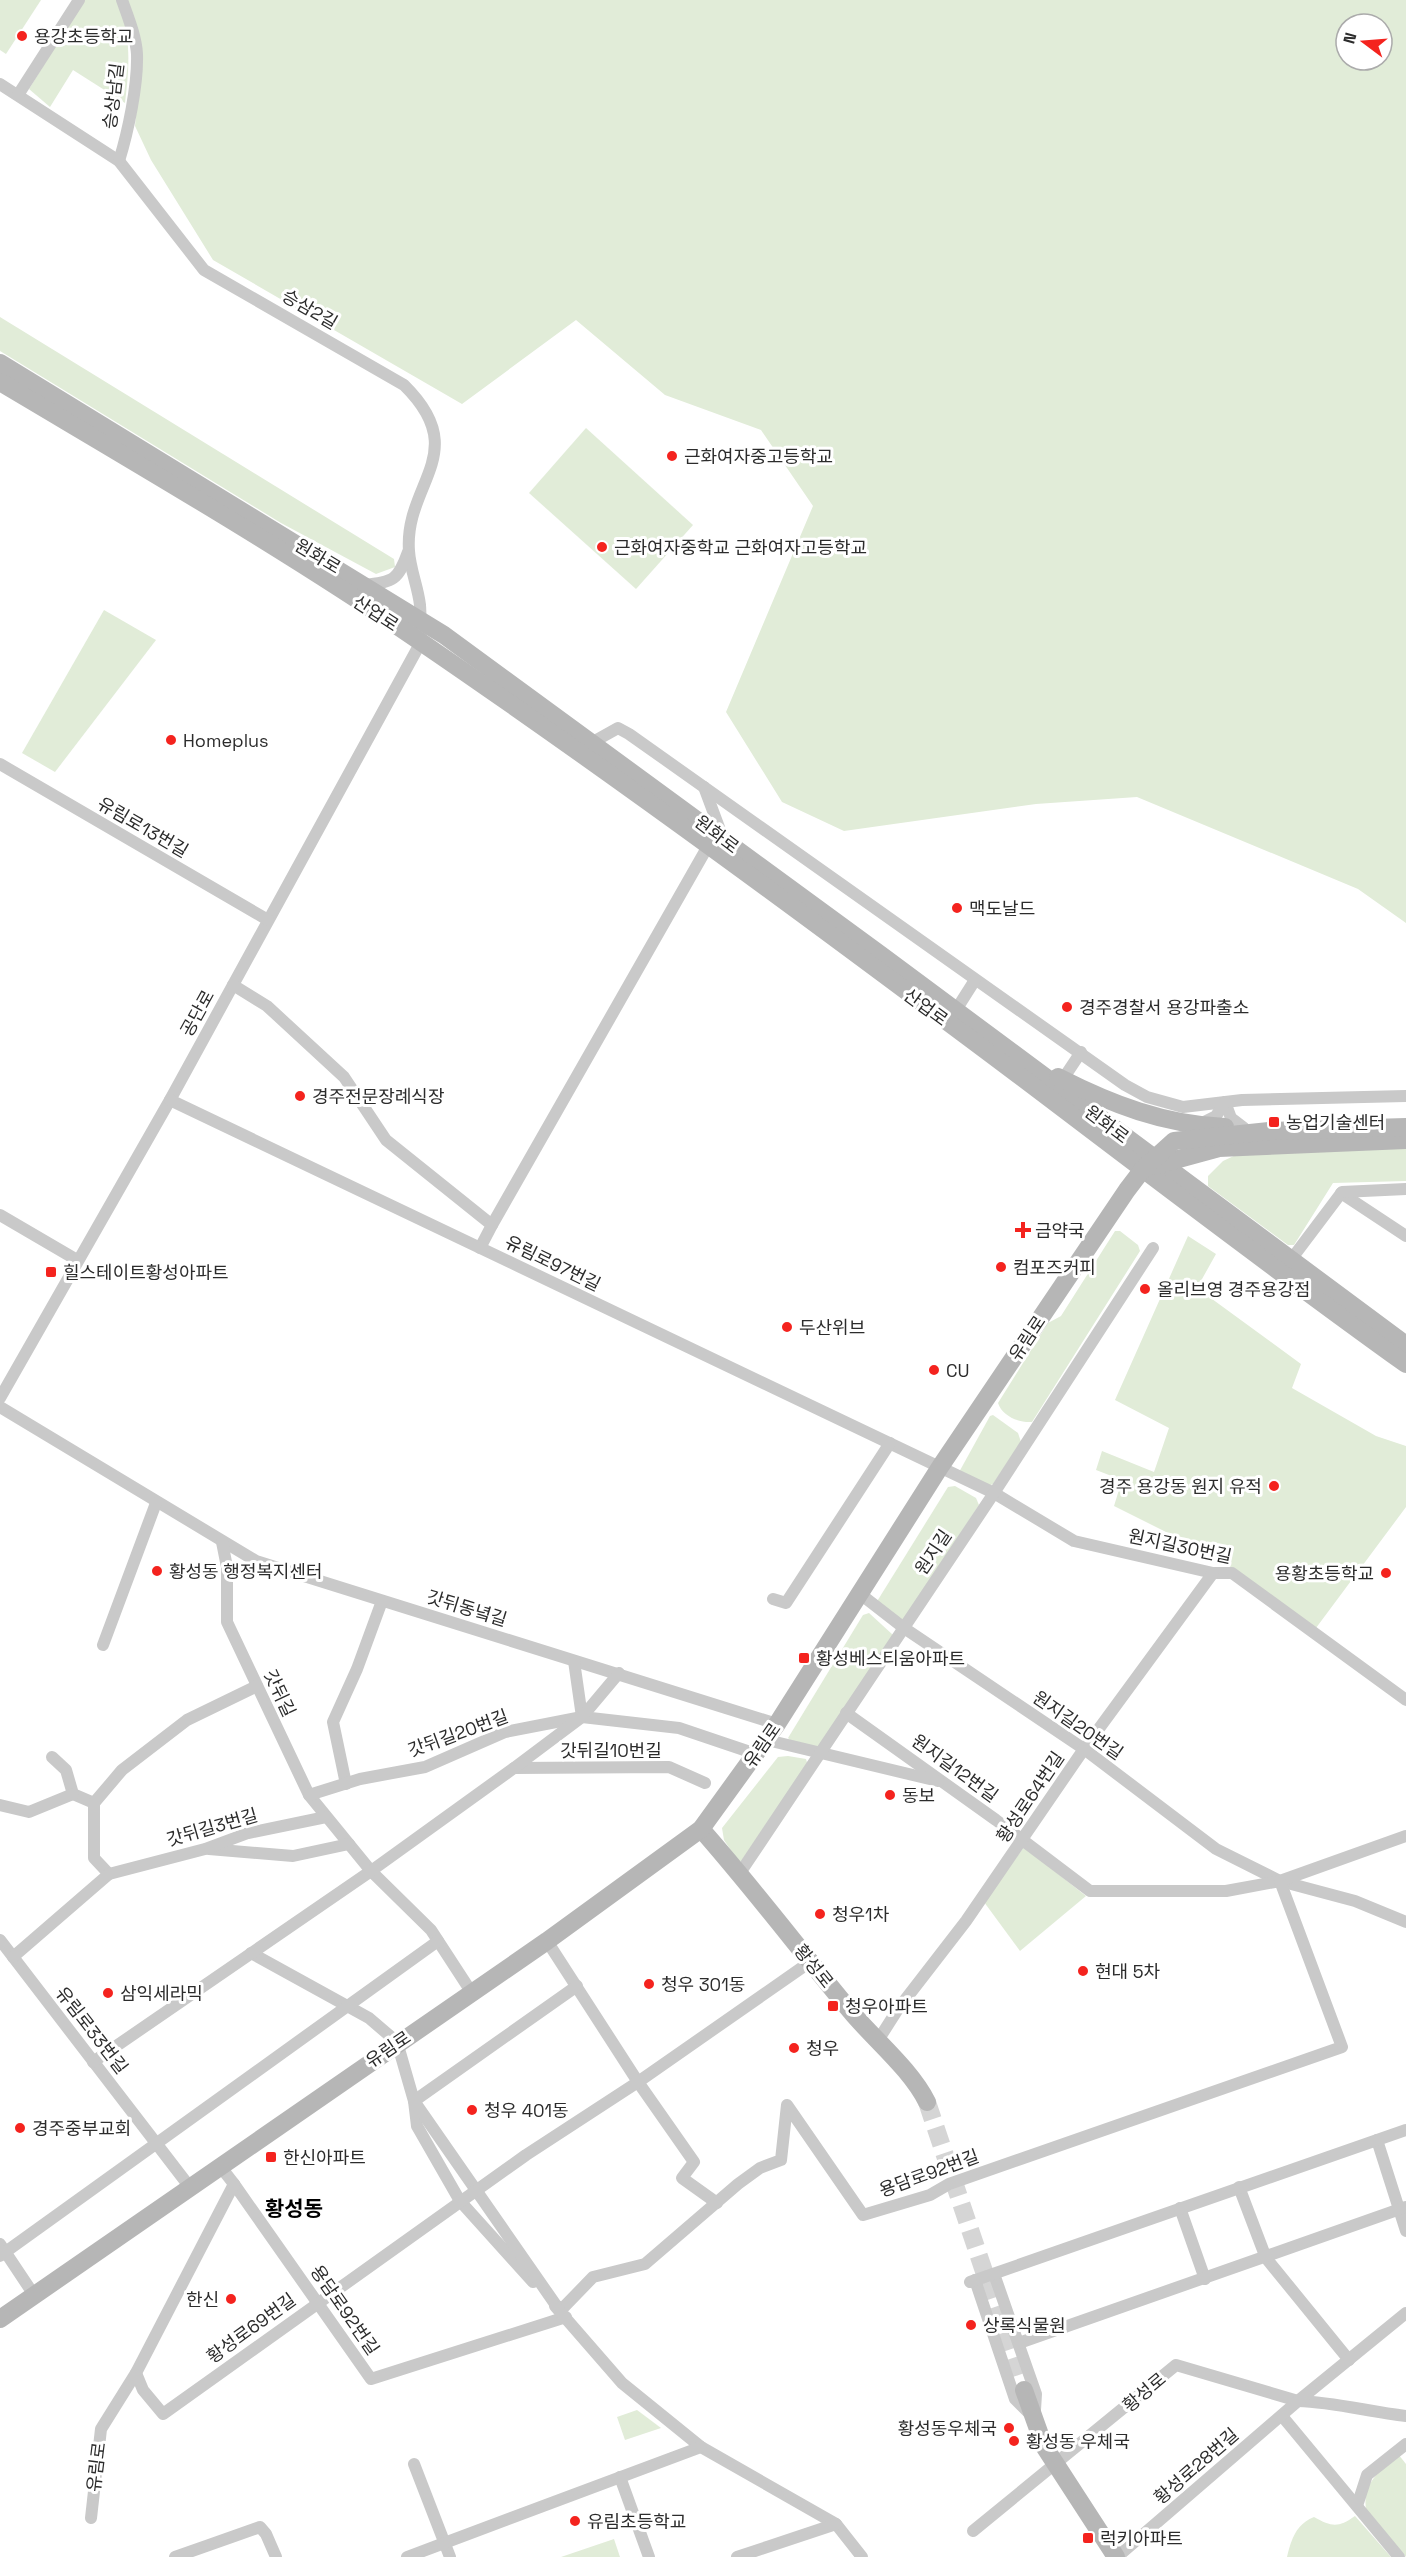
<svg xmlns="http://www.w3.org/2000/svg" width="1406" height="2557" font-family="'Space Grotesk','Noto Sans KR',sans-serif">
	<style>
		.green { fill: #e1ecd8; fill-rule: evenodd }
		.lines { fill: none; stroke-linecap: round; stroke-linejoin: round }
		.secondary-tunnel { stroke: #d5d5d5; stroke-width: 18; stroke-dasharray: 18 9; stroke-linecap: butt }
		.street { stroke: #c9c9c9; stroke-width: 12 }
		.secondary { stroke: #b6b6b6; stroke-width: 18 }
		.poi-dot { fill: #f4231e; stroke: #fff; stroke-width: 2 }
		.labels { text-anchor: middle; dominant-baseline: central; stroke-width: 6; stroke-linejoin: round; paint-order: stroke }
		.poi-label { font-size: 18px; fill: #2c2c2c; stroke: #fff; text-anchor: start }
		.street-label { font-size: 18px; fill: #2c2c2c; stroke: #fff }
		.quarter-label { font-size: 21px; font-weight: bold; fill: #000; stroke: #fff }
	</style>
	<rect width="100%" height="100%" fill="#fff"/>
	<g class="green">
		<path d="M0 0H41L6 54 0 50Z"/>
		<path d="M84 0H118C131 38 130 64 125 103L73 70 50 107 29 89Z"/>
		<path d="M127 0H1406V923L1358 889 1137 797 1036 804 844 831 782 802 726 712 813 506 761 430 665 395 576 320 462 404 213 260 151 160 135 126 142 52ZM1346 24H1382V60H1346Z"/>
		<path d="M0 317 394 559 395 567 376 574 281 523 0 351Z"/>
		<path d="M586 428 693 525 636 589 529 493Z"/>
		<path d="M104 610 156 640 55 772 22 753Z"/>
		<path d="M1406 1145V1181L1333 1183 1294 1245H1288L1208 1186V1176L1223 1161 1238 1154Z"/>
		<path d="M1115 1231H1120L1138 1245 1140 1251 1032 1422C1019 1423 1002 1416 998 1403L1048 1323 1061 1316Z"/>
		<path d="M1188 1236 1216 1254 1197 1288 1301 1364 1292 1388 1376 1436 1406 1446V1507L1316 1628 1216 1557 1114 1506 1122 1480 1096 1470 1102 1451 1154 1472 1169 1428 1115 1400Z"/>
		<path d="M993 1415 1018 1433 1021 1442 993 1484 986 1487 958 1474 990 1416Z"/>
		<path d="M955 1486 976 1498 979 1505 906 1617 901 1621 876 1603 948 1487Z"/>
		<path d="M869 1613 893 1635 818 1750 790 1740 788 1738 863 1615Z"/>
		<path d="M788 1756 806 1759 808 1766 743 1861H738L724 1840 722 1828 778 1757Z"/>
		<path d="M1024 1847 1086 1896 1020 1951 984 1902Z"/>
		<path d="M637 2410 661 2428 625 2440 617 2417Z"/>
		<path d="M1398 2454 1406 2464V2557L1366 2509C1362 2483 1381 2470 1398 2454Z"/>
		<path d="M1355 2516 1391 2557H1287C1291 2540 1296 2524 1314 2517 1332 2527 1338 2528 1355 2516Z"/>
		<path d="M614 2539 620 2557H561Z"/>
	</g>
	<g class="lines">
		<path class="secondary-tunnel" d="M927 2102 1024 2390"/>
		<g class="street">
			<path d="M0 84 119 161 204 270 404 385C473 453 404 483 409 551 410 569 418 587 420 605 421 617 420 630 421 642L170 1100 0 1398"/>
			<path d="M18 95 79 0"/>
			<path d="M119 161C128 132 138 85 137 54 136 36 128 17 122 0"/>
			<path d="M364 585C394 582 398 580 408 552"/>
			<path d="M593 742 618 728 629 734 1125 1085 1147 1097 1183 1107 1242 1100 1406 1096"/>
			<path d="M0 764 268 920"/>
			<path d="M704 787 723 838"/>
			<path d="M233 985 267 1006 344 1077 386 1140 492 1225 480 1248"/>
			<path d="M956 1010 975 980"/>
			<path d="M1063 1079 1081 1052"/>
			<path d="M170 1100 994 1493 1074 1541 1213 1573H1232L1406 1700"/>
			<path d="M1225 1102 1231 1118 1244 1128"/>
			<path d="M1200 1124 1216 1116 1225 1102"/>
			<path d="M1341 1193 1406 1236"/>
			<path d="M0 1215 77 1260"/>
			<path d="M492 1225 708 846"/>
			<path d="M1290 1261 1342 1192 1406 1189"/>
			<path d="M0 1407 256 1561 777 1724"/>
			<path d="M222 1542 227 1567V1622L309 1795 371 1871 431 1930 472 1993"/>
			<path d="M859 1593 904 1628 1084 1749 1216 1849 1280 1881 1355 1901 1406 1922"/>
			<path d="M773 1599 786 1603 890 1443"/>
			<path d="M103 1645 156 1503"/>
			<path d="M574 1661 582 1717"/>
			<path d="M846 1713 996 1820 1090 1891H1226L1280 1881 1406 1836"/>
			<path d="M767 1740 938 1781"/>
			<path d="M52 1757 66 1770 73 1794 94 1803"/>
			<path d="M514 1768 669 1767 705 1783"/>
			<path d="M346 1784 333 1722 357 1669 382 1601"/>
			<path d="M309 1795 360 1779 425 1767 505 1732 582 1717 679 1728 756 1754"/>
			<path d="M0 1805 29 1812 73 1794"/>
			<path d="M209 1849 293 1856 349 1844"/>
			<path d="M740 1873 994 1493 1153 1248"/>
			<path d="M109 1874 94 1858V1803L122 1770 187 1720 257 1686"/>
			<path d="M0 1940 189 2186"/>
			<path d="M547 1941 638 2082 694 2162 682 2178 717 2203"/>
			<path d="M251 1953 369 2018 397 2042 414 2101 417 2126 460 2201 533 2282"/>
			<path d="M13 1957 109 1874 205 1849 248 1833 326 1817"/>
			<path d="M577 1986 414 2101 560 2311 593 2277 645 2264 738 2184 760 2168 781 2160 787 2105 863 2215 930 2195 949 2184 1342 2047 1280 1881"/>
			<path d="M877 2042 898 2009 966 1921 1084 1749 1213 1573"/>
			<path d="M93 2062 371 1871 514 1768 582 1717 619 1673"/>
			<path d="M1377 2140 1406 2231"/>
			<path d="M234 2184 371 2379 566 2317"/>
			<path d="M1239 2187 1266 2258 1349 2360"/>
			<path d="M1180 2208 1205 2279"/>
			<path d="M0 2244 34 2295"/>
			<path d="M0 2256 438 1941"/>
			<path d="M994 2274 1036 2394 1035 2410"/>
			<path d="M975 2280 1015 2399 1029 2413"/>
			<path d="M970 2282 1406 2130"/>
			<path d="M555 2306 622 2383 701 2447 836 2524 862 2557"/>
			<path d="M1019 2343 1406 2207"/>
			<path d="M136 2373 143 2390 163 2414 526 2155 638 2082 810 1962"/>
			<path d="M1282 2416 1399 2557"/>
			<path d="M414 2464 450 2557"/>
			<path d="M620 2477 649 2557"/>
			<path d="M1357 2506 1367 2475 1406 2444"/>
			<path d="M91 2518 101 2429 136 2373 234 2184 220 2166"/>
			<path d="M973 2531 1176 2365 1298 2401C1334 2402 1370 2412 1406 2416"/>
			<path d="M175 2557 260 2527 266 2534 276 2557"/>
			<path d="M407 2557 701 2447"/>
			<path d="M737 2557 836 2524"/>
			<path d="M1117 2557 1298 2401 1406 2313"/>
		</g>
		<g class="secondary">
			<path d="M0 363 444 635 881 955 1406 1345"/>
			<path d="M0 382C141 466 283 548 418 640 620 778 817 924 1012 1070 1143 1169 1273 1269 1406 1364"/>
			<path d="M1058 1077C1111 1104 1165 1125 1225 1127"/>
			<path d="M1153 1166 1219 1148 1406 1140"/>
			<path d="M701 1829C754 1889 802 1953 853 2014 877 2042 911 2070 927 2102"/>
			<path d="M0 2319 547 1941 701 1829 777 1724 940 1467 1127 1190 1143 1169 1174 1141 1269 1131 1406 1127"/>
			<path d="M1024 2390 1044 2446 1116 2557"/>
		</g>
	</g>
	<g class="poi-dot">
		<circle cx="22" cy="36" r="6"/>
		<circle cx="672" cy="456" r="6"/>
		<circle cx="602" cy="547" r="6"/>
		<circle cx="171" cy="740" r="6"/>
		<circle cx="957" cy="908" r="6"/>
		<circle cx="1067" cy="1007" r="6"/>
		<circle cx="300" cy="1096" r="6"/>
		<rect x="1268" y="1116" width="12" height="12" rx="3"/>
		<path d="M1020 1221h6v6h6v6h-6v6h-6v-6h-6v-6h6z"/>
		<circle cx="1001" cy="1267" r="6"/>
		<rect x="45" y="1266" width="12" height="12" rx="3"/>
		<circle cx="1145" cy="1289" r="6"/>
		<circle cx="787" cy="1327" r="6"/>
		<circle cx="934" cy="1370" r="6"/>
		<circle cx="1274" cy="1486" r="6"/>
		<circle cx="157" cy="1571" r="6"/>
		<circle cx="1386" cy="1573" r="6"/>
		<rect x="798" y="1652" width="12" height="12" rx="3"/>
		<circle cx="890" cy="1795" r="6"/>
		<circle cx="820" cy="1914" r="6"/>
		<circle cx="1083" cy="1971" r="6"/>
		<circle cx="649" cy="1984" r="6"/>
		<circle cx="108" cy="1993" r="6"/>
		<rect x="827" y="2000" width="12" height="12" rx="3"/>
		<circle cx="794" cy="2048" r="6"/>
		<circle cx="472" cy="2110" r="6"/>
		<circle cx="20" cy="2128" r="6"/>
		<rect x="265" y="2151" width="12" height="12" rx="3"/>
		<circle cx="231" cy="2299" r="6"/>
		<circle cx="971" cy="2325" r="6"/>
		<circle cx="1009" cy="2428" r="6"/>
		<circle cx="1014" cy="2441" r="6"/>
		<circle cx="575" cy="2521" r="6"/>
		<rect x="1082" y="2532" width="12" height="12" rx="3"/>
	</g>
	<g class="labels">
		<g class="poi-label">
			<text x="34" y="36">용강초등학교</text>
			<text x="684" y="456">근화여자중고등학교</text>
			<text x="614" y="547">근화여자중학교 근화여자고등학교</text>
			<text x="183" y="740">Homeplus</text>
			<text x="969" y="908">맥도날드</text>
			<text x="1079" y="1007">경주경찰서 용강파출소</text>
			<text x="312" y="1096">경주전문장례식장</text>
			<text x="1286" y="1122">농업기술센터</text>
			<text x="1035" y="1230">금약국</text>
			<text x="1013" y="1267">컴포즈커피</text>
			<text x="63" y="1272">힐스테이트황성아파트</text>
			<text x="1157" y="1289">올리브영 경주용강점</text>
			<text x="799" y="1327">두산위브</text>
			<text x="946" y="1370">CU</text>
			<text x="1262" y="1486" text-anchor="end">경주 용강동 원지 유적</text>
			<text x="169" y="1571">황성동 행정복지센터</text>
			<text x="1374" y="1573" text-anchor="end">용황초등학교</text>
			<text x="816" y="1658">황성베스티움아파트</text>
			<text x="902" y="1795">동보</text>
			<text x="832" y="1914">청우1차</text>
			<text x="1095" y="1971">현대 5차</text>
			<text x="661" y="1984">청우 301동</text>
			<text x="120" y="1993">삼익세라믹</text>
			<text x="845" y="2006">청우아파트</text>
			<text x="806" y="2048">청우</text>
			<text x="484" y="2110">청우 401동</text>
			<text x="32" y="2128">경주중부교회</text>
			<text x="283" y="2157">한신아파트</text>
			<text x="219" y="2299" text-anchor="end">한신</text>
			<text x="983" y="2325">상록식물원</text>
			<text x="997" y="2428" text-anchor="end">황성동우체국</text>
			<text x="1026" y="2441">황성동 우체국</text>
			<text x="587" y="2521">유림초등학교</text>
			<text x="1100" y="2538">럭키아파트</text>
		</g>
		<g class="street-label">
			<text transform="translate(113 96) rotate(-83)">승상남길</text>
			<text transform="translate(310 309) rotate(30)">승삼2길</text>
			<text transform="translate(318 556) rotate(31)">원화로</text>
			<text transform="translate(376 613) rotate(33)">산업로</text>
			<text transform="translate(143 827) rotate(30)">유림로13번길</text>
			<text transform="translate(717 834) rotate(37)">원화로</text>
			<text transform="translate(926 1007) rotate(36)">산업로</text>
			<text transform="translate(197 1013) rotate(-61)">공단로</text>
			<text transform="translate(1107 1124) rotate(37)">원화로</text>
			<text transform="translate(553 1263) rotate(26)">유림로97번길</text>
			<text transform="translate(1027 1338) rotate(-56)">유림로</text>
			<text transform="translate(1180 1546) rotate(12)">원지길30번길</text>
			<text transform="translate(933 1552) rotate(-56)">원지길</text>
			<text transform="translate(467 1608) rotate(17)">갓뒤동녘길</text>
			<text transform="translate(280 1693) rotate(65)">갓뒤길</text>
			<text transform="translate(1078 1725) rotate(35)">원지길20번길</text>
			<text transform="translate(458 1733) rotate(-20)">갓뒤길20번길</text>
			<text transform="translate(762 1745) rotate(-55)">유림로</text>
			<text x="611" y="1750">갓뒤길10번길</text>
			<text transform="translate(955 1768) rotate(36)">원지길12번길</text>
			<text transform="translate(1030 1797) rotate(-56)">황성로64번길</text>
			<text transform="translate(212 1827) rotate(-16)">갓뒤길3번길</text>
			<text transform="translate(814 1966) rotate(51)">황성로</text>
			<text transform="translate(92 2030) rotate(52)">유림로33번길</text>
			<text transform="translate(388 2049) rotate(-34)">유림로</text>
			<text transform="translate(929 2173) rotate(-20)">용담로92번길</text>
			<text transform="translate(345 2310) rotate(55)">용담로92번길</text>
			<text transform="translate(251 2328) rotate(-36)">황성로69번길</text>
			<text transform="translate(1144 2392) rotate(-40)">황성로</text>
			<text transform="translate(1196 2466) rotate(-41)">황성로28번길</text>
			<text transform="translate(96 2467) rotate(-83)">유림로</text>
		</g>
		<g class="quarter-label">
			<text x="294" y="2208">황성동</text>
		</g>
	</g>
	<g transform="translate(1364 42) rotate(286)"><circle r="28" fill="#ffffff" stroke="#ababab" stroke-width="1.5"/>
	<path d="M0-4.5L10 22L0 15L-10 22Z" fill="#f4231e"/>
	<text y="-9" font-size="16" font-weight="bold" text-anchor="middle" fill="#2c2c2c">N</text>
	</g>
</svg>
